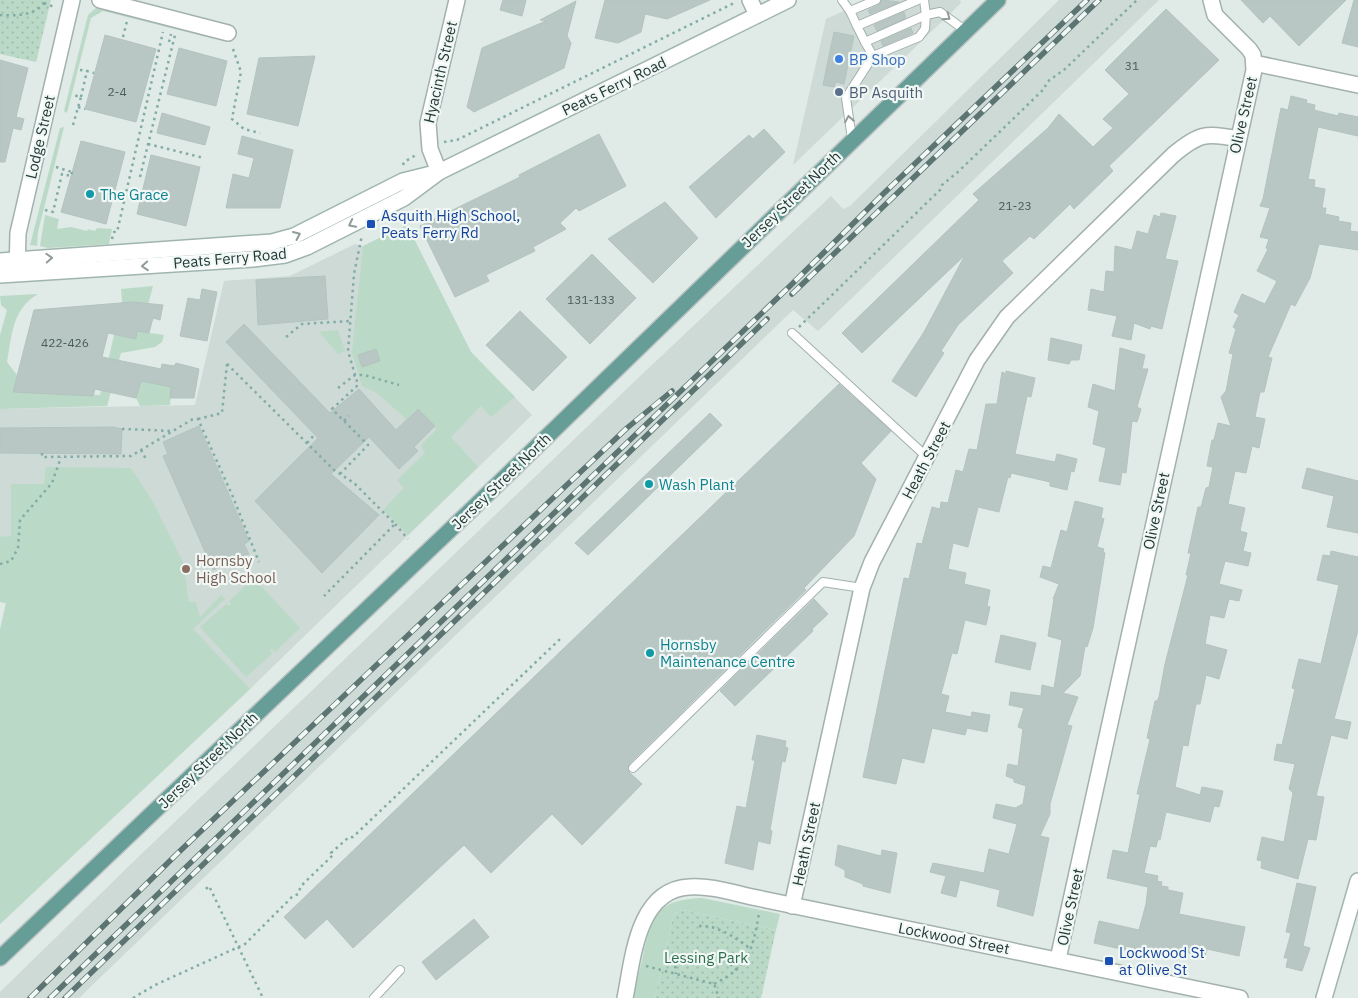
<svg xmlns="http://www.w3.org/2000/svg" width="1358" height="998" font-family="'IBM Plex Sans',sans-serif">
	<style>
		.built { fill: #cedad6 }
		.green { fill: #badac7 }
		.park { fill: url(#park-dots) }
		.building { fill: #b8c7c3; stroke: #b3c3bf }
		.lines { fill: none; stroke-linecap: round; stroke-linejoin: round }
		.lane-casing { stroke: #a3b1ae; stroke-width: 10 }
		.street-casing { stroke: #a3b1ae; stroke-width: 18 }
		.secondary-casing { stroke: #a0b5b0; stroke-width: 18 }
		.primary-casing { stroke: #bdc4c3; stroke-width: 18 }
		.path { stroke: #82aca5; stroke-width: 2.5; stroke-dasharray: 2.5 4; stroke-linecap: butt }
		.lane { stroke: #fff; stroke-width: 8 }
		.street { stroke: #fff; stroke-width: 15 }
		.secondary { stroke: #fff; stroke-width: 15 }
		.primary { stroke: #679d97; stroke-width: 15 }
		.rail-casing { stroke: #5c7572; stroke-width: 5.5 }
		.rail { stroke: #f0f7f4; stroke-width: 4; stroke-dasharray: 11; stroke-linecap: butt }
		.oneway { stroke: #909c9a }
		.shop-dot { fill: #3f7fe0; stroke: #f0f7f4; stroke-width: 2 }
		.service-dot { fill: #5c6f8a; stroke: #f0f7f4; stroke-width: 2 }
		.culture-dot { fill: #0f9aa8; stroke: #f0f7f4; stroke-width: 2 }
		.transit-dot { fill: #1a4fb4; stroke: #f0f7f4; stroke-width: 2 }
		.education-dot { fill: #8d6e63; stroke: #f0f7f4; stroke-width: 2 }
		.labels { text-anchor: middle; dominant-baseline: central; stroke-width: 4.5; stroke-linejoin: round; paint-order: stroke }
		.number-label { font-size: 12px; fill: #485c59 }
		.shop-label { font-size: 15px; fill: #366cbe; stroke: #f0f7f4; text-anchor: start }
		.street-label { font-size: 15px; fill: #223936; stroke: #f0f7f4 }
		.service-label { font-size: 15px; fill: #4e5e75; stroke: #f0f7f4; text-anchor: start }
		.culture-label { font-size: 15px; fill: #0d838f; stroke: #f0f7f4; text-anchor: start }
		.transit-label { font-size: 15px; fill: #164399; stroke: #f0f7f4; text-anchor: start }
		.education-label { font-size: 15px; fill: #785e54; stroke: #f0f7f4; text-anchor: start }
		.park-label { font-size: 15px; fill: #2e6e50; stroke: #f0f7f4 }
	</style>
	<defs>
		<pattern id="park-dots" width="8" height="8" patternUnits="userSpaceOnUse" patternTransform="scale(1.25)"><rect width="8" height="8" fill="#badac7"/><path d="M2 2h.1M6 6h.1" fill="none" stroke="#a0bcac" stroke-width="1.8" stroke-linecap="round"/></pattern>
	</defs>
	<rect width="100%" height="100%" fill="#e0eae7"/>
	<g class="built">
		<path d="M868 0H960L961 3 793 165 826 19Z"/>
		<path d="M1059 0H1159L818 331 793 310 79 998H0V992L131 864 637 379 831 196 843 209 850 206Z"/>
		<path d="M407 225 471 352 532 415 250 689 0 924V630L6 603 0 602V409L195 405 224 281 290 276 355 244 363 246Z"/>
	</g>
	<g class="green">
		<path d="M101 7 211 36 215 39 103 11 91 18 67 113 64 111 88 15 96 8Z"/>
		<path d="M64 127 38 232 37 246 30 245 60 128Z"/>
		<path d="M45 215 59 219 57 229 71 227 87 231 88 229 95 231 97 228 112 229 109 244 48 248 40 246Z"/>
		<path d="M407 225 471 352 515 397 491 417 481 406 451 437 478 467 408 535 383 510 404 488 397 480 425 453 421 445 437 429 417 409 406 419 377 393 362 386 352 352 363 246Z"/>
		<path d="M153 286 148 305 133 302 136 339 137 331 164 335 162 342 155 347 121 353 107 406 0 409V335L7 310 1 305 0 296 38 294C12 309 12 335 7 362L17 375 13 392 100 395 122 301 121 289Z"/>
		<path d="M338 330 345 351 338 354 319 332Z"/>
		<path d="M172 380 170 405 140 406 136 398 141 381Z"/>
		<path d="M46 467 131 468 153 502 183 562 189 602H196L200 617 221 595 225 599 193 629 250 689 0 924V630L6 603 0 602V537L11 536V484H44Z"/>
		<path d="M254 578 300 628 275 652 272 649 270 651 272 654 246 677 200 627 226 604 229 606 231 604 229 601Z"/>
		<path d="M702 898 780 914 776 930 682 910 674 914 655 998H634C635 984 640 970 643 956 652 915 656 900 702 898Z"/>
	</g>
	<g class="park">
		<path d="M0 0H51L36 62 0 54Z"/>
		<path d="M682 910 776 930 761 998H655L674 914Z"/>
	</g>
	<g class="building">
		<path d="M503 0H526L522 16 500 10Z"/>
		<path d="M605 0H710L667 19 645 14 641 32 618 43 595 38Z"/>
		<path d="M882 0 899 2 870 14 868 10 879 5Z"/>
		<path d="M1241 0H1346L1299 46 1270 16 1263 23Z"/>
		<path d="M1354 0H1358V47L1342 43Z"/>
		<path d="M576 1 567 36 571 43 564 68 474 112 467 107 482 48 546 21 540 20Z"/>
		<path d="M1166 9 1219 60 1109 166 1113 171 1074 209 1070 204 1034 239 1030 236 1002 261 1013 273 958 325 941 351 944 353 916 397 892 381 924 332 965 255 862 353 842 333 979 200 973 194 1048 128 1059 114 1093 147 1113 128 1103 119 1129 94 1105 70Z"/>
		<path d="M904 12 906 18 877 31 874 25Z"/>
		<path d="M911 28 913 33 883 46 881 41Z"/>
		<path d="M834 32 854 36 844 84 836 82 834 87 823 85Z"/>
		<path d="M105 35 156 49 136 122 85 109Z"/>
		<path d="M179 48 227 61 216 106 167 94Z"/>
		<path d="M315 56 298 126 247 114 259 58Z"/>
		<path d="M0 60 28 68 16 117 24 119 21 130 13 128 5 162H0Z"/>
		<path d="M1291 96 1307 100 1306 103 1315 105 1314 110 1338 116 1339 113 1358 117V136L1318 127 1308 179 1315 180 1314 187 1325 189 1322 208H1326L1325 214 1339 217 1338 221 1351 223 1350 231 1358 232V250L1319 244 1310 278 1295 306 1291 304 1268 357 1272 358 1264 392H1260L1255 417 1265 419 1259 448 1252 446 1246 473 1235 471 1228 504 1245 508 1240 531 1247 533 1243 551 1251 553 1248 566 1225 561 1219 584 1242 590 1239 601 1229 599 1224 618 1210 615 1205 644 1227 650 1219 679 1206 675 1200 704H1196L1188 746 1183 745 1175 787 1200 795 1202 787 1223 791 1219 807 1214 806 1210 822 1166 812 1160 840 1158 839 1156 847 1150 846 1144 873 1158 876 1157 881 1162 882 1161 886 1168 887V890L1183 893 1179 914 1245 927 1239 956 1207 949 1205 956 1170 949 1168 957 1126 946 1125 950 1094 943 1099 921 1139 930 1146 904 1148 887 1107 878 1113 850 1128 853 1140 794H1137L1150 739 1147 738 1155 701H1157L1159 697 1165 664 1188 575H1186L1191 553H1188L1198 507H1201L1206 488 1209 487 1213 467 1207 466 1212 440H1214L1218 423 1231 426 1221 397 1226 391 1233 354 1229 353 1236 329 1233 327 1239 315 1234 312 1242 294 1265 304 1277 281 1257 271 1268 249 1266 248 1269 239 1260 237 1270 208 1260 206 1263 199 1281 108 1288 110Z"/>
		<path d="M162 113 210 127 205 145 157 133Z"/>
		<path d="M764 129 785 152 716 218 689 187 749 135 753 139Z"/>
		<path d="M599 134 626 186 579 211 576 208 560 223 566 229 533 247 535 251 486 275 489 281 455 297 420 226 520 177 519 175Z"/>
		<path d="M242 136 293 150 280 208H226L233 174 249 178 254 158 238 154Z"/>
		<path d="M81 141 125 152 106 224 61 212Z"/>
		<path d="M151 155 200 167 186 226 137 214Z"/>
		<path d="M665 202 698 238 653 283 608 239Z"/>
		<path d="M1161 213 1176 216 1165 259 1178 261 1162 329 1151 326 1150 329 1134 323 1131 340 1112 336 1117 316 1088 310 1091 289 1104 292 1106 271 1114 272 1115 246 1132 250 1137 231 1148 234 1154 215 1160 217Z"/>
		<path d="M592 254 636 298 590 344 546 299Z"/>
		<path d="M325 276 328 319 258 325 256 280Z"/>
		<path d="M202 289 217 292 207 341 180 336 188 298 200 300Z"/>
		<path d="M133 302 163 305 160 320 153 318 149 333 137 331 136 339 108 333 102 357 161 369 162 364 174 366 176 363 199 369 194 398H170L171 387 141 381 136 398 95 389 93 396 13 392 34 310Z"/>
		<path d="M520 311 567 357 533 391 486 345Z"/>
		<path d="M244 324 330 413 359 389 396 430 418 409 435 426 414 447 418 451 399 469 369 437 331 474 379 515 322 573 255 501 318 438 226 342Z"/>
		<path d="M1051 338 1082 345 1079 360H1071L1069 364 1048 360Z"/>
		<path d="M1120 348 1145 355 1142 369H1148L1137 407 1141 409 1137 422 1132 421 1126 473 1122 472 1120 485 1099 481 1106 448 1093 444 1099 411 1088 407 1093 384 1115 391Z"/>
		<path d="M376 349 380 361 362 367 358 355Z"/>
		<path d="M1006 371 1035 378 1031 397 1027 396 1015 454 1055 462 1057 454 1077 459 1074 472 1071 471 1067 490 1050 486V482L1011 473 1010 478 1008 477 999 512 978 507 968 547 953 543 948 569 966 573 964 584 990 590 987 606 990 607 986 625 965 620 957 654 952 653 941 694 949 696 945 712 971 717 972 712 990 715 987 732 967 728 965 735 932 728 924 763 902 758 896 784 863 777 904 578 909 579 917 543 922 544 932 507 940 509 941 502 948 503 956 470 963 472 969 449 977 450 986 404H997L1002 372 1006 374Z"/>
		<path d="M839 384 891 431 861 463 876 479 854 536 804 588 806 590 629 764V772L642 784 582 845 552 814 491 873 464 845 353 948 327 919 305 939 284 917Z"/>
		<path d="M710 413 722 425 588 555 575 543Z"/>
		<path d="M199 426 249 541 244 544 249 554 213 570 163 456 168 454 163 442Z"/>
		<path d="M113 427 122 429 121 454 0 453V428Z"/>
		<path d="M1307 468 1358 481V533L1327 527 1334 496 1302 488Z"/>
		<path d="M1075 501 1103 508 1101 518 1104 519 1097 547 1104 549 1103 552 1105 553 1093 628 1087 647 1085 646 1080 676 1063 693 1078 697 1067 725 1072 726 1050 804V814L1040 836 1049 838 1033 916 997 906 1000 890 960 880 956 897 941 893 946 876 930 872 933 863 984 873 989 849 1009 854 1017 824 993 818 996 804 1015 808 1023 804 1026 786 1014 782V779L1006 776 1008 764 1018 766 1023 729 1018 727 1024 708 1009 705 1011 692 1041 696 1042 685 1054 688 1062 640 1048 636 1054 599H1053L1059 584 1040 577 1043 566 1051 568 1061 530 1067 532Z"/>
		<path d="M1331 551 1358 557V630L1334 719 1351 722 1347 739 1331 735 1316 796 1324 797 1316 840 1308 839 1298 879 1261 868 1262 861 1257 860 1262 837 1284 842 1293 793 1289 789 1295 764 1274 760 1277 744 1282 745 1295 689 1292 688 1299 659 1321 664 1339 585 1317 580 1323 555 1330 556Z"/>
		<path d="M814 599 828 614 812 629 813 631 735 706 720 691Z"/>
		<path d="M1001 635 1036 643 1030 670 995 662Z"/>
		<path d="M757 735 786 741 785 747 788 748 785 762 782 761 770 830 772 831 770 844 758 841 753 870 725 863 737 806 746 808 755 760H752Z"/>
		<path d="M838 845 881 856 882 850 897 853 890 893 863 886V884L845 877V870L835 865Z"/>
		<path d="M1297 883 1316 887 1303 946 1310 948 1302 971 1286 967 1288 958H1284L1291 933 1286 932Z"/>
		<path d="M474 919 489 937 436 980 422 962Z"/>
	</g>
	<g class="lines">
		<g class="lane-casing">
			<g id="lane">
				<path d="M842 0 850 11 876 0"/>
				<path d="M850 11 857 26 918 0"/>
				<path d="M857 26 865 42 926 15 924 0"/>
				<path d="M865 42 873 56 919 37 925 29 926 15 940 12 966 31"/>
				<path d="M852 139 846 98 873 56"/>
				<path d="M792 333 928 458"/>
				<path d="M633 768 823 582 862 588"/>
				<path d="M374 998 400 970"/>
			</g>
		</g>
		<g class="street-casing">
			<g id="street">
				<path d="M100 0 228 33"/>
				<path d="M750 0 757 15"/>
				<path d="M1254 63 1358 85"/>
				<path d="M439 172 430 149 428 123 457 0"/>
				<path d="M17 272 18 233 72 0"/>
				<path d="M792 906 862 588 872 562 977 360 1007 317 1173 155C1198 134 1206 132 1237 139"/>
				<path d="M1058 959 1254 70 1253 55 1249 49 1215 15 1211 0"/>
				<path d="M625 998C633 959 637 890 689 887 712 885 739 895 762 899L1240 998"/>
			</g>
		</g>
		<g class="secondary-casing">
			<g id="secondary">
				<path d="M0 261 272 242 294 236 403 181 431 174"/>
				<path d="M0 275 253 259 285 255 307 247 404 198 439 172 788 0"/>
				<path d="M1324 998 1358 881"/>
			</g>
		</g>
		<g class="primary-casing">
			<path id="primary" d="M0 958 471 510 998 0"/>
		</g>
		<g class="path">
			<path d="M44 3 54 7"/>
			<path d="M0 15C16 16 37 16 46 0"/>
			<path d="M123 37 127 21"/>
			<path d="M169 42 171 34"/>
			<path d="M233 49 241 72 232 119 244 129 260 133"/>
			<path d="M80 70 87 71"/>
			<path d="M81 97 87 71 94 73"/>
			<path d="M78 107 85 109"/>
			<path d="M73 125 81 97 73 95"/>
			<path d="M444 142 457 140 736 2"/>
			<path d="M148 144 204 158"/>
			<path d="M403 165 404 162 416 155"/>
			<path d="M56 167 72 172"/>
			<path d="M140 177 175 35"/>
			<path d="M45 210 53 212 62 174 71 176 72 172"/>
			<path d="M112 239 114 232H117L163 32"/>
			<path d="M799 327 941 189 942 185 959 171 1044 89 1047 82 1065 69 1137 0"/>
			<path d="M286 337 302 324 350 321"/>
			<path d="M227 364 334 470 354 483 395 524 324 596"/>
			<path d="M338 388 355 375H364L399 385"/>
			<path d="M198 419 222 413 227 364"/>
			<path d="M344 421 349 416"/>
			<path d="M122 429 173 431"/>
			<path d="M307 443 315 434"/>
			<path d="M141 450 147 461"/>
			<path d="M42 453V457L131 456 193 419H198L233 497 259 562"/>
			<path d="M340 474 368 445 332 409 358 385 348 351 354 274 362 235"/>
			<path d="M395 524 408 539"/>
			<path d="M0 564 11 561 18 548 20 520 52 483 61 457"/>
			<path d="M206 889 209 886 263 998"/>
			<path d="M699 926C718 925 736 938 751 949"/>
			<path d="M674 953 676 974"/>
			<path d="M720 956 737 970"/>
			<path d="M646 966 714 984 719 998"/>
			<path d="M714 984C749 967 753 949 759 913"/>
			<path d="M133 998 155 985 245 944 292 897 298 894 301 886 333 855 331 853 349 837H353L560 639"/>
		</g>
		<use href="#lane" class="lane"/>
		<use href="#street" class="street"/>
		<use href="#secondary" class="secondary"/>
		<use href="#primary" class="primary"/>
		<g class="rail-casing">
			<g id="rail">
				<path d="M792 294 1099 0"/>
				<path d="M30 998 180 851 627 428 672 391"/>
				<path d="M50 998 790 286 882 195 1087 0"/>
				<path d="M65 998 767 319"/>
			</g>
		</g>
		<use href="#rail" class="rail"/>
	</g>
	<defs><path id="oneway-chevron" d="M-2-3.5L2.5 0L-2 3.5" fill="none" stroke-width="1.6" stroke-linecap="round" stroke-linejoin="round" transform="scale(1.25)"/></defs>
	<g class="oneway">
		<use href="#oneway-chevron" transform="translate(947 17) rotate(35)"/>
		<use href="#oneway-chevron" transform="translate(849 119) rotate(-99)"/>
		<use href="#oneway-chevron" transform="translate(352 224) rotate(153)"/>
		<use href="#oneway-chevron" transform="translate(297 235) rotate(-24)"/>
		<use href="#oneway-chevron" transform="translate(49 258) rotate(-3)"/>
		<use href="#oneway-chevron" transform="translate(145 266) rotate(176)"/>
	</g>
	<circle class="shop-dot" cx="839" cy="59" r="5"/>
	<circle class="service-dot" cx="839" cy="92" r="5"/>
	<g class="culture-dot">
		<circle cx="90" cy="194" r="5"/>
		<circle cx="649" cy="484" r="5"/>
		<circle cx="650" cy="653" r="5"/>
	</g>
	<g class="transit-dot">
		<rect x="366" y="219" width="10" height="10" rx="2.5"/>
		<rect x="1104" y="956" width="10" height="10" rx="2.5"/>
	</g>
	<circle class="education-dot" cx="186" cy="569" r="5"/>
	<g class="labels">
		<g class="number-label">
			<text x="1132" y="65">31</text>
			<text x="117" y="91">2-4</text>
			<text x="1015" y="205">21-23</text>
			<text x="591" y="299">131-133</text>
			<text x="65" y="342">422-426</text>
		</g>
		<g class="shop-label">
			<text x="849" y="59">BP Shop</text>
		</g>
		<g class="street-label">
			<text transform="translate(440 72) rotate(-77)">Hyacinth Street</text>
			<text transform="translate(614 86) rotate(-26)">Peats Ferry Road</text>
			<text transform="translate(1243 115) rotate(-77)">Olive Street</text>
			<text transform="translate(40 137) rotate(-77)">Lodge Street</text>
			<text transform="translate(791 199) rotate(-44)">Jersey Street North</text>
			<text transform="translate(230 258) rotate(-5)">Peats Ferry Road</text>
			<text transform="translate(926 460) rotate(-62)">Heath Street</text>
			<text transform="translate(501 481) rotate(-44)">Jersey Street North</text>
			<text transform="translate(1156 511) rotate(-78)">Olive Street</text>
			<text transform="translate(208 760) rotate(-44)">Jersey Street North</text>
			<text transform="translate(806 844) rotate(-78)">Heath Street</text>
			<text transform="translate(1070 907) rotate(-78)">Olive Street</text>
			<text transform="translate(954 938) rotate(11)">Lockwood Street</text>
		</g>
		<g class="service-label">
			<text x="849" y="92">BP Asquith</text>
		</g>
		<g class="culture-label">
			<text x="100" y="194">The Grace</text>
			<text x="659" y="484">Wash Plant</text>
			<text x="660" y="644">Hornsby<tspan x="660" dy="17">Maintenance Centre</tspan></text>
		</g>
		<g class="transit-label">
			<text x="381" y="215">Asquith High School,<tspan x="381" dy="17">Peats Ferry Rd</tspan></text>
			<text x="1119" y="952">Lockwood St<tspan x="1119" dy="17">at Olive St</tspan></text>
		</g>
		<g class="education-label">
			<text x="196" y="560">Hornsby<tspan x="196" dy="17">High School</tspan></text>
		</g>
		<g class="park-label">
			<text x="706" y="957">Lessing Park</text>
		</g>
	</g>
</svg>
